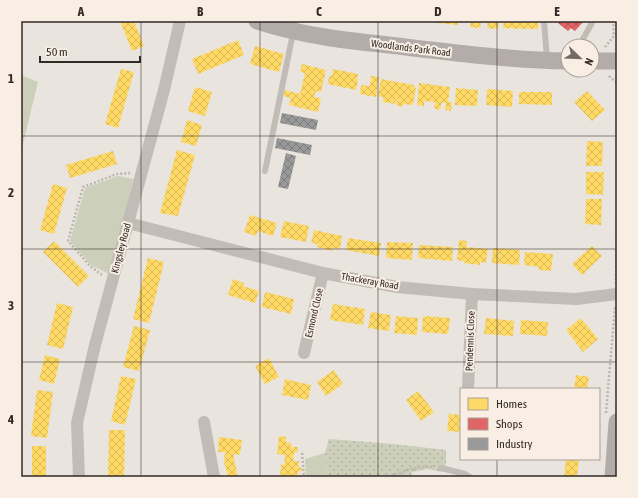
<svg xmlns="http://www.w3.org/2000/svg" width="638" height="498" font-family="'Asap Condensed',sans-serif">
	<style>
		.grass { fill: #cccfb9 }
		.park { fill: url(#park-dots) }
		.homes { fill: url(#homes-cross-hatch) }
		.shops { fill: url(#shops-cross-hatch) }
		.industry { fill: url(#industry-cross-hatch) }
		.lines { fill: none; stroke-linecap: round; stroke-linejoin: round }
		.path { stroke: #bbb4b0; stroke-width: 2.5; stroke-dasharray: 2 2; stroke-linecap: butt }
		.lane { stroke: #c2bcb7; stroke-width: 6 }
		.street { stroke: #c2bcb7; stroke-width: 12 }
		.secondary { stroke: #b3aca8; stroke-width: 17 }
		.grid { fill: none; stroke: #332926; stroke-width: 1; stroke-opacity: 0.55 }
		.labels { text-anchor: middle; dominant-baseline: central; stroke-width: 4; stroke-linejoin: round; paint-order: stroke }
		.street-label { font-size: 10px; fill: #332926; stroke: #f8eee4 }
		.neatline { fill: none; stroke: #332926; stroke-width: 1.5 }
		.grid-label { font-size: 13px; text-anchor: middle; font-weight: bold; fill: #332926 }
	</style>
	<defs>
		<pattern id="park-dots" width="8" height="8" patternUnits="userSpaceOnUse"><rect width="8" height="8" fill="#cccfb9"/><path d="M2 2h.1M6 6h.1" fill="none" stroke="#b0b29f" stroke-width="1.8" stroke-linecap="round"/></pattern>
		<pattern id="homes-cross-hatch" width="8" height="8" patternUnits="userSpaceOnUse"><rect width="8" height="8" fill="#ffd966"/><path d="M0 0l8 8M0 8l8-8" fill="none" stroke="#dbba58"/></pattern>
		<pattern id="shops-cross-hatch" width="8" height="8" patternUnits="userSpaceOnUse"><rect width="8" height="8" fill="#e06666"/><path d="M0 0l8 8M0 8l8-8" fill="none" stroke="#b65454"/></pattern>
		<pattern id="industry-cross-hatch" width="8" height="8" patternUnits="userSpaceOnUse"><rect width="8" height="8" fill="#999"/><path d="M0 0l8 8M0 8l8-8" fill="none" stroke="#7d7d7d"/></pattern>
	</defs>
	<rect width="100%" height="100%" fill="#eae4de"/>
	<g class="grass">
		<path d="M21 75 38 82 21 152Z"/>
		<path d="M118 176 133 179 123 222 109 274 91 265 70 241 85 188Z"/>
		<path d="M325 453 328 477H306L305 459Z"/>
	</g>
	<path class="park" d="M329 439 394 444 446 450V464L442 472 428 469 412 472 411 477H328L325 453Z"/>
	<g class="homes">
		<path d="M120 21H134L144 46 132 51Z"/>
		<path d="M437 21H458V25L437 23Z"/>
		<path d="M471 21H481L480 28 470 27Z"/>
		<path d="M488 21H499L498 29 487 28Z"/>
		<path d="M504 21H538V29L503 28Z"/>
		<path d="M238 40 244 55 198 74 192 59Z"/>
		<path d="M255 46 284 54 279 72 250 64Z"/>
		<path d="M302 64 326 70 321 92 316 91 314 97 321 98 318 112 289 105 291 98 283 96 285 90 300 94 305 73 300 72Z"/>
		<path d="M121 69 134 72 118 128 105 124Z"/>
		<path d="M333 69 358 74 357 78 358 79 356 90 328 84 329 76H332Z"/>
		<path d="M371 76 379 77 376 97 360 94 361 85 370 86Z"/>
		<path d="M381 79 414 85V87L416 88 413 105 404 104 401 107 398 106 396 104 397 99H396L395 104 383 102V97L378 96Z"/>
		<path d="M419 83 450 87 448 102H452L451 111 445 110 446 103H441V108L439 110 436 109 434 107 435 102 424 101V106L417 105Z"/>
		<path d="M195 87 212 92 205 116 188 111Z"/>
		<path d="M456 88 478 90 477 106 455 105Z"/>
		<path d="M487 89 513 91 512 107 486 105Z"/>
		<path d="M587 91 605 110 592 121 574 102Z"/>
		<path d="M519 92H552V105L519 104Z"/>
		<path d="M187 120 202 125 196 146 181 142Z"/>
		<path d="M587 141 603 142 602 166H586Z"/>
		<path d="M177 150 195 155 178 216 160 213Z"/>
		<path d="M113 151 117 164 70 178 66 165Z"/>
		<path d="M586 172H604L603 195 586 194Z"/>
		<path d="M53 184 67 188 54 234 40 230Z"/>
		<path d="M586 199H602L601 225 585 224Z"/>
		<path d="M250 215 277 223 273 236 258 231 256 236 244 232Z"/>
		<path d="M284 221 309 226 306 242 280 237Z"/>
		<path d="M314 230 342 236 340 249 333 248V251L317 247 318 244 311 243Z"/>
		<path d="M348 238 381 243 379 256 346 250Z"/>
		<path d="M459 240 467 241 466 247 488 249 486 263 480 262V265L464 263V261L457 260Z"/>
		<path d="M54 241 89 276 78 287 43 252Z"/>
		<path d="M387 242 413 243 412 260 386 258Z"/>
		<path d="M419 245 453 247 452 261 418 258Z"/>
		<path d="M592 246 602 256 582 275 572 264Z"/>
		<path d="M493 248 520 250 519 265 492 263Z"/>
		<path d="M525 252 553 254 551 271 539 270V267L524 265Z"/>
		<path d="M148 258 164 262 149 323 133 319Z"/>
		<path d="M233 279 244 283 243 286 259 291 255 303 228 295Z"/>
		<path d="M265 292 294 299 291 314 262 307Z"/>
		<path d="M57 303 73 307 63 349 47 345Z"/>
		<path d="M333 304 365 309 363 325 330 320Z"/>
		<path d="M371 312 391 315 389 331 368 328Z"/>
		<path d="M396 316 418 318 417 335 394 333Z"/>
		<path d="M423 316 450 318 448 334 422 332Z"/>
		<path d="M486 318 514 321 513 336 484 334Z"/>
		<path d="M581 318 598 339 583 352 566 330Z"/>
		<path d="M521 320 548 322 547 336 520 334Z"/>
		<path d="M134 326 150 330 139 371 123 367Z"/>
		<path d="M45 355 60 359 54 384 39 380Z"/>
		<path d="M269 358 279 377 265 384 255 366Z"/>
		<path d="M334 370 343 384 326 396 317 382Z"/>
		<path d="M576 375 589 377 587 389H574Z"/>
		<path d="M121 376 136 379 125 425 111 421Z"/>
		<path d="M285 379 311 385 308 400 282 395Z"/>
		<path d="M37 390 53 392 47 438 31 436Z"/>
		<path d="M418 391 434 412 421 421 406 400Z"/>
		<path d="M449 414 461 415V432L447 431Z"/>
		<path d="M109 430H125L124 477H108Z"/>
		<path d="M279 436 286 437V442L291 443V447H298L297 453H294L293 461H299L298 467 302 468 301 472 298 471 297 477H280L281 464 284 465 285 455 277 454Z"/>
		<path d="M219 437 242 440 240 455 234 454V459L238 477H228L224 462 225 452H218Z"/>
		<rect x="32" y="446" width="14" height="31"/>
		<path d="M566 459H579L577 477H564Z"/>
	</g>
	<path class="shops" d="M560 21H584L575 31 571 28 568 31 558 23Z"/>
	<g class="industry">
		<path d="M282 113 318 120 316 130 280 123Z"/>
		<path d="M277 138 312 145 310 155 275 148Z"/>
		<path d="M286 153 296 156 288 189 278 187Z"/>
	</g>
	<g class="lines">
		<g class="path">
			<path d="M605 47 614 36 613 21"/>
			<path d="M609 76 617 83"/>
			<path d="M102 275 90 266 68 241 83 187 117 174 130 173"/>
			<path d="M616 284 617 222"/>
			<path d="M606 413 615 307"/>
			<path d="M302 453 304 477"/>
			<path d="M388 477C402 472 418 465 434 467"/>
		</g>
		<g class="lane">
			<path d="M544 21 547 59"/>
			<path d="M582 46 583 39 593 21"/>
			<path d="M265 171 293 33"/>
			<path d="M441 468 465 474 470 477"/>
		</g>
		<g class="street">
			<path d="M128 223 323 273 397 287 472 294 576 299 617 294"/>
			<path d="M304 353 323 273"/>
			<path d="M468 388 472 294"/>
			<path d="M204 422 214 477"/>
			<path d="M79 477 77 423 95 345 112 282 164 90 180 21"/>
		</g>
		<g class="secondary">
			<path d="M257 21C302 36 350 41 398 46 454 53 512 60 568 61"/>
			<path d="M592 61H617"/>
			<path d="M613 477 617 422"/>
		</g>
	</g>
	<path class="grid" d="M141 21V477M260 21V477M378 21V477M497 21V389M21 136H617M21 249H617M21 362H617M497 459V477"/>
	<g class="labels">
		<g class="street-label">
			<text transform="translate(411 48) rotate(7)">Woodlands Park Road</text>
			<text transform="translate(121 248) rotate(-75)">Kingsley Road</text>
			<text transform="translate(370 281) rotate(10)">Thackeray Road</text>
			<text transform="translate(314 313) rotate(-77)">Esmond Close</text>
			<text transform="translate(470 341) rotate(-88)">Pendennis Close</text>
		</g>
	</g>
	<rect width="638" height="498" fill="none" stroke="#f8eee4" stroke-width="44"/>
	<rect x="460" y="388" width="140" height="72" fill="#f8eee4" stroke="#a99f98"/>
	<rect x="468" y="398" width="20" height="12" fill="#ffd966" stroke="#a99f98"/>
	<text x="496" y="408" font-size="12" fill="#332926">Homes</text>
	<rect x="468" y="418" width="20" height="12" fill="#e06666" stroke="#a99f98"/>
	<text x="496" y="428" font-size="12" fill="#332926">Shops</text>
	<rect x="468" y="438" width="20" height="12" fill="#999999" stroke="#a99f98"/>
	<text x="496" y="448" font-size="12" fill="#332926">Industry</text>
	<g transform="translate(580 58) rotate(113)"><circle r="19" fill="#f8eee4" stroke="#a99f98"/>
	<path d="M0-3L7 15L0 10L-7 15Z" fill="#736a66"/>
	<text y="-6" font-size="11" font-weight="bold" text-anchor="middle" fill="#332926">N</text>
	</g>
	<path d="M40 56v6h100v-6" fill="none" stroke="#332926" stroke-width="2"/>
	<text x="46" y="56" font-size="12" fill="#332926" stroke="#f8eee4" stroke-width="3" paint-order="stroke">50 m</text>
	<rect x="22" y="22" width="594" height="454" class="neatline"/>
	<g class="grid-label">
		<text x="81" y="16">A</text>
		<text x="200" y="16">B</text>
		<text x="319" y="16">C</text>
		<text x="438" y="16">D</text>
		<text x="557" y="16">E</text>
		<text x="11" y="83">1</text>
		<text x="11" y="197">2</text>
		<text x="11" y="310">3</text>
		<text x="11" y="424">4</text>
	</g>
</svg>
